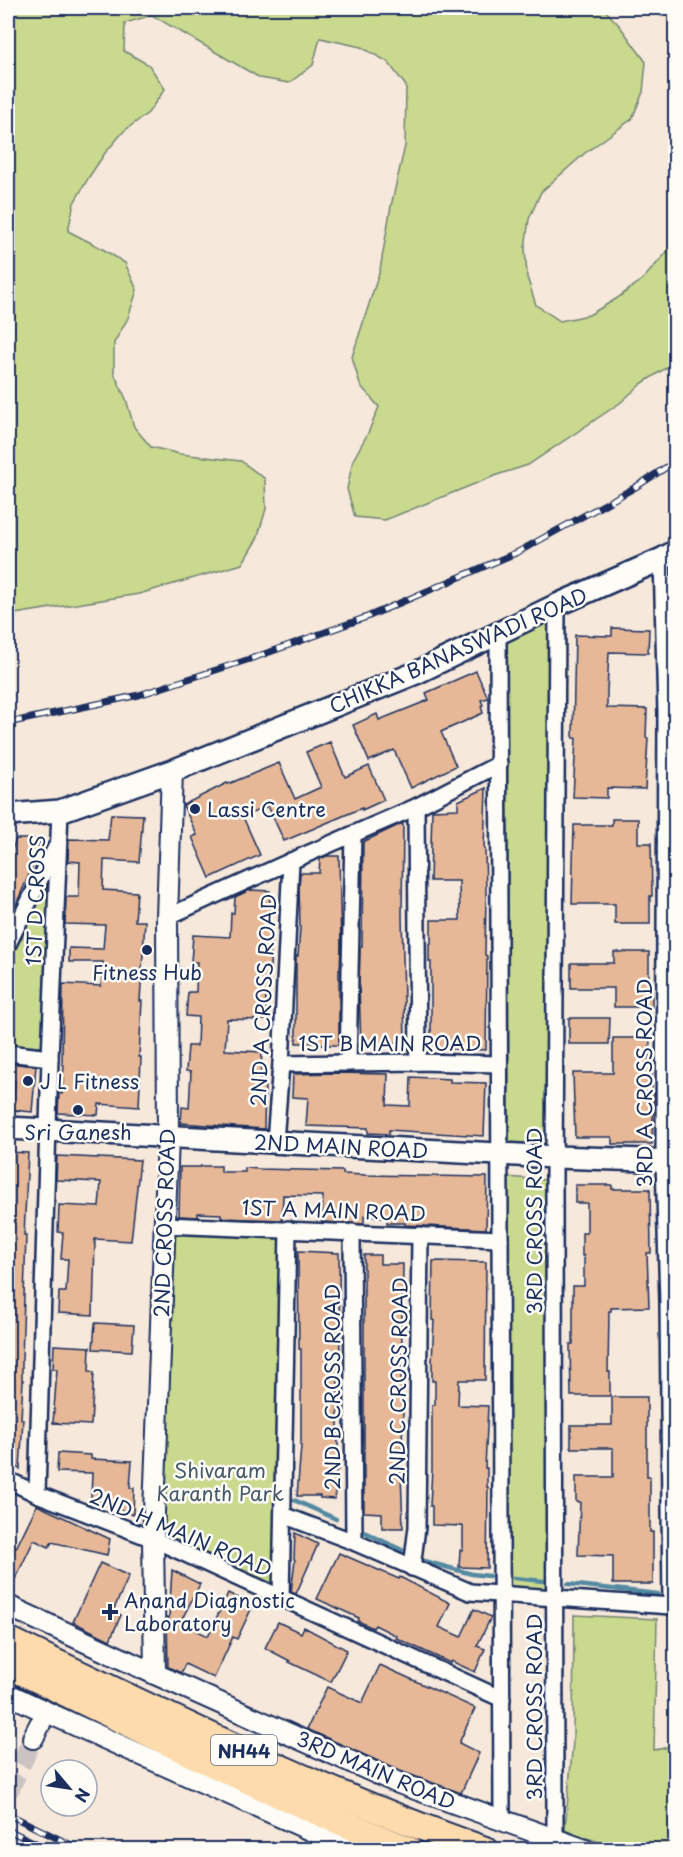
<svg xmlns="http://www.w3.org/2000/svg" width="683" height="1857" font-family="'Playpen Sans',sans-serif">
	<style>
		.green { fill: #c9d98e; stroke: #728476; stroke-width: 1.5 }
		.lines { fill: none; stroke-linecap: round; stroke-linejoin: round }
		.stream { stroke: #528aa2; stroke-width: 4.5 }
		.building { fill: #e6b897; stroke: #1b2f5e; stroke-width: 1.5 }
		.tertiary-tunnel { stroke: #cac3c1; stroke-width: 20; stroke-dasharray: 20 10; stroke-linecap: butt }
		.minor-casing { stroke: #1b2f5e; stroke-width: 20 }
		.tertiary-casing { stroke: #1b2f5e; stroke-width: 24 }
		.secondary-casing { stroke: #1b2f5e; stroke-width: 26 }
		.trunk-casing { stroke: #1b2f5e; stroke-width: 30 }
		.minor { stroke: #fdfcf7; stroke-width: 15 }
		.tertiary { stroke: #fdfcf7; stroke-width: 20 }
		.secondary { stroke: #fdfcf7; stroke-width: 21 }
		.trunk { stroke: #fedbac; stroke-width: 26 }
		.rail-casing { stroke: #1b2f5e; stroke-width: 7 }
		.rail { stroke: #fdfcf7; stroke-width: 4.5; stroke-dasharray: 14; stroke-linecap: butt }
		.poi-dot { fill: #1b2f5e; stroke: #fdfcf7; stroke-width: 2 }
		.labels { text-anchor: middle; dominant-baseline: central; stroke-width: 5; stroke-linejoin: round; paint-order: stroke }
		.shield { fill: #fdfcf7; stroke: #5f6c8c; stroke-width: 1.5 }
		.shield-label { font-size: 18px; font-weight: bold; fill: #1b2f5e }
		.street-label { font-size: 20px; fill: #1b2f5e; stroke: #fdfcf7 }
		.poi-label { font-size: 20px; fill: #1b2f5e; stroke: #fdfcf7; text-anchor: start }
		.park-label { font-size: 20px; fill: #465a6a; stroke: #fdfcf7 }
	</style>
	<rect width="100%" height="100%" fill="#f6e8da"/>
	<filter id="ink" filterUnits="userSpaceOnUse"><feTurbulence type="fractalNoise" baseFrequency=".0167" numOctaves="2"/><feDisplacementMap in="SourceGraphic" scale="12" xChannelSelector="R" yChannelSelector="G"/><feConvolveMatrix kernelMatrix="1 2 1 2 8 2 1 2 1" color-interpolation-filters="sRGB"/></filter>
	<g filter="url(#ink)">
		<g class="green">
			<path d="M8 8H603L619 25 646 62 643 92 632 119 585 153 541 192 529 219 525 248 527 277 536 305 560 321 589 315 616 299 643 279 666 253 675 240V362L641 384 620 403 528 465 497 475 385 520 355 517 347 489 353 460 368 433 379 407 360 385 352 357 380 270 391 206 405 146 406 86 388 62 361 47 320 38 313 65 289 83 260 78 152 15 125 23 124 51 149 65 165 89 148 113 124 131 105 153 89 177 74 203 68 231 101 248 125 263 137 290 128 318 114 343V373L126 399 134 427 151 447 180 454 241 461 265 479 266 509 257 539 242 564 139 594 8 615Z"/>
			<path d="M549 616 547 1144 509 1142 507 640Z"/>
			<path d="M50 882 42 1047 8 1045V963Z"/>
			<path d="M505 1177 546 1180 550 1591 509 1587Z"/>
			<path d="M173 1230 282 1232 274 1585 162 1533Z"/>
			<path d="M574 1615 657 1619 654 1750 675 1746V1849H619L565 1830 573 1741Z"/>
		</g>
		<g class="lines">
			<g class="stream">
				<path d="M294 1500 336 1519"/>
				<path d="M362 1531 402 1550"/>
				<path d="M424 1561 472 1574 489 1576"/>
				<path d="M514 1578 543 1581"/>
				<path d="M568 1584 658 1594"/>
			</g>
		</g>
		<g class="building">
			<path d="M612 628 649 629 648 653 609 652 607 691V708L647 709 646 738H648L645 789 607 788V798L573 797 576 738H573L575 635 612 636Z"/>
			<path d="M476 671 488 698 481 700 483 705 481 706 483 713 441 732 456 766 411 788 394 750 369 761 353 725 377 714 379 720 429 700 426 693Z"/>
			<path d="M330 742 345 777 369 766 384 800 362 810V808L284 841 268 806 243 817 260 855 210 878 192 837 197 835 183 805 227 783 228 784 279 763 295 799 321 787 306 752Z"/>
			<path d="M486 788 484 849H485L486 893 485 955 487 956 486 1050 431 1048V962H429V944H431V920H460L459 881H430L432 810 458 809V801Z"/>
			<path d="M111 814 143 815 139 862 104 860 103 890 137 892 135 921H145L140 1001H142L139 1057H141L139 1107 99 1104 98 1115 58 1113 59 1093 62 1094 64 1065 62 1064 63 984 101 986 103 962H69V948L103 949 105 925 65 924 66 897H79L80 862 68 861 69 839 108 840Z"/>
			<path d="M612 819H638V843H651L652 896H650V924H615V904H572L574 825H612Z"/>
			<path d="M403 823 402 915 405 1042 361 1045 359 988 360 947H362L363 842Z"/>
			<path d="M16 839H41L34 863 8 923V860Z"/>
			<path d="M327 856H339L341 947 340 970H339V1045H318V1043H296V956H298L300 928 299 889 300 873H319L320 859Z"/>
			<path d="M250 890 270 891 269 942H271L269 994H266L265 1020 227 1019 225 1050 262 1052 260 1081 265 1082 264 1129 181 1123 182 1107 189 1108 191 1072 186 1071 188 1046H197L198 1017 186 1016 188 992H196L197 962H191L193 935 230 937 231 913H234L235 897Z"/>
			<path d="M614 952H649V980H652V1007H614V988H571V963H614Z"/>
			<path d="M569 1018H610L609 1044H569Z"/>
			<path d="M613 1038H650L649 1061H652V1090H654L652 1144H612V1137H575L573 1073H613Z"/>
			<path d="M8 1063 36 1066 32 1112 13 1110 15 1081H8Z"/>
			<path d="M335 1073 388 1074 387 1105 410 1106 411 1077 450 1079V1082L486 1083 484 1136 389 1130V1134L368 1133V1128L306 1126 308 1098 292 1097 293 1074Z"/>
			<path d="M8 1152 28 1153 24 1235H26L22 1359V1380H23L21 1419H23L20 1469 8 1463Z"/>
			<path d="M57 1156 140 1160 131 1241 95 1239 93 1315 58 1313 59 1292H66L68 1259H61L63 1233 58 1232 59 1205 99 1207 101 1182 56 1180Z"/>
			<path d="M201 1166H221V1172H245V1168L260 1169 343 1171V1174L365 1175 487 1177 486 1229 405 1225V1223H387V1217L364 1216V1224L322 1222 323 1196 283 1195 282 1220 221 1218V1214L198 1213V1217L179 1216 180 1167H201Z"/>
			<path d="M575 1185H612V1189H650L651 1253H647L649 1307 611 1308V1311H609L608 1372H610V1396H571L570 1344H573V1286H584V1256H582V1233H587V1203H575Z"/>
			<path d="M298 1251 339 1253 340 1375H338V1470H336L335 1499 320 1498V1496H297L301 1446V1349H299Z"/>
			<path d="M364 1255H380V1264H403L401 1387 403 1415 401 1474 403 1528H382V1513L364 1512Z"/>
			<path d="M433 1261 486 1262 485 1380H459L458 1405 488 1406 485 1468H487V1487H488L487 1568 459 1567 460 1550H463V1526L432 1525V1506H430L432 1469V1405H435V1381H432V1362L434 1320H432Z"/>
			<path d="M95 1323 134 1325 132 1351 93 1349Z"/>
			<path d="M54 1345 90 1347 89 1371 94 1372 91 1425 53 1423 57 1369H53Z"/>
			<path d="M612 1397H647V1477H650V1532H653V1584H613V1556L578 1555 580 1502H576V1477H613V1448H571V1425H612Z"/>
			<path d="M58 1453 91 1455V1459L132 1461 130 1488H134L133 1515 91 1498 92 1473 57 1472Z"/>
			<path d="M37 1505 110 1539 107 1555 52 1542 49 1547 34 1540 8 1594V1544L16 1548Z"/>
			<path d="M295 1533 318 1544 296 1594 291 1592 295 1560 294 1559Z"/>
			<path d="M339 1553 399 1579 400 1577 450 1603 439 1627 461 1637 474 1609 491 1617 477 1646 485 1649 475 1672 451 1661 450 1663 433 1655 396 1638 397 1636 375 1625 373 1628 358 1621 359 1618 317 1599Z"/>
			<path d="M100 1563 129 1576 113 1611 121 1615 110 1640 73 1622Z"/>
			<path d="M172 1570 200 1584 180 1623 208 1636 228 1593 253 1605 237 1639 233 1637 214 1678 185 1664 181 1673 168 1667 167 1617 169 1618Z"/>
			<path d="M278 1622 301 1633 304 1627 347 1650 331 1682 289 1662 290 1661 265 1648Z"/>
			<path d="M380 1665 475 1708 459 1743 479 1753 461 1793 400 1771 307 1729 327 1687 362 1703Z"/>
		</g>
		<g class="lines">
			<path class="tertiary-tunnel" d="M8 1792 33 1738"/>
			<g class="minor-casing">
				<g id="minor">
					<path d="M498 633 502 1820"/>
					<path d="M416 807 418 1062"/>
					<path d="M167 917 291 861 416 807 499 764"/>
					<path d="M8 944 56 847"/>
					<path d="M8 1053 50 1058"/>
					<path d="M348 1063 353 835"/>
					<path d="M281 1064 418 1062 499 1064"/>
					<path d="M275 1142 281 1064 291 861"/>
					<path d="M165 1225 500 1239"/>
					<path d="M352 1232 354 1542"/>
					<path d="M8 1480 37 1494 153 1539 502 1699"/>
					<path d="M37 1494 50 1058 60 811"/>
					<path d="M283 1515 354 1542 470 1592 671 1606 668 1303 664 1160 666 713 662 559"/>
					<path d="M412 1568 417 1527 420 1235"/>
					<path d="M281 1598 288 1229"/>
					<path d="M555 1838 554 1176 557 605"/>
				</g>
			</g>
			<g class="tertiary-casing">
				<g id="tertiary">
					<path d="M8 1606 155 1674 396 1782 585 1850"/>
					<path d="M155 1674 153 1539 168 1137 167 917 172 771"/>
					<path d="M8 1694C122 1748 239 1797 354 1850"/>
					<path d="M33 1738 40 1724"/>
				</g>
			</g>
			<g class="secondary-casing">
				<g id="secondary">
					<path d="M8 815 60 811 172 771 416 673 557 605 662 559 676 551"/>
					<path d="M8 1128 555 1157 676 1161"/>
				</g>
			</g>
			<g class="trunk-casing">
				<g id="trunk">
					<path d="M8 1640C164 1714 321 1793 485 1850"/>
					<path d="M8 1665C140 1728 272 1796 409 1850"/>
				</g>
			</g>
			<use href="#minor" class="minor"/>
			<use href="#tertiary" class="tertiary"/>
			<use href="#secondary" class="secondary"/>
			<use href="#trunk" class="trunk"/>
			<g class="rail-casing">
				<g id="rail">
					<path d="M8 723 139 695 253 658 367 617 518 552 634 488 676 461"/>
					<path d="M8 1814 81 1850"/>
					<path d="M8 1830 50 1850"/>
				</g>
			</g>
			<use href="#rail" class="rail"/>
		</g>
	</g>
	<g class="poi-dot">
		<circle cx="195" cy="809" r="6"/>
		<circle cx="147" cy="950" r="6"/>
		<circle cx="28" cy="1081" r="6"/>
		<circle cx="78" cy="1110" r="6"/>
		<path d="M107 1603h6v6h6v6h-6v6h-6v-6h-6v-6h6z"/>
	</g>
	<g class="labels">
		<rect class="shield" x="211" y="1735" width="66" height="30" rx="4.5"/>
		<g class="shield-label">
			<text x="244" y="1750">NH44</text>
		</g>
		<g class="street-label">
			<text transform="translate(458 650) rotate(-24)">CHIKKA BANASWADI ROAD</text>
			<text transform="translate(35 900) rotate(-88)">1ST D CROSS</text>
			<text transform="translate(263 1000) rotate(-87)">2ND A CROSS ROAD</text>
			<text x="390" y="1043">1ST B MAIN ROAD</text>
			<text transform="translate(644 1083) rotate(-90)">3RD A CROSS ROAD</text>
			<text transform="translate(341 1146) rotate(3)">2ND MAIN ROAD</text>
			<text transform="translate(334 1210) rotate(2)">1ST A MAIN ROAD</text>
			<text transform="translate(534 1221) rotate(-90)">3RD CROSS ROAD</text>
			<text transform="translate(164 1223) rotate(-88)">2ND CROSS ROAD</text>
			<text transform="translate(398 1381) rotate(-89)">2ND C CROSS ROAD</text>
			<text transform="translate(332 1387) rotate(-90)">2ND B CROSS ROAD</text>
			<text transform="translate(181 1532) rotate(23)">2ND H MAIN ROAD</text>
			<text transform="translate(534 1707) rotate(-90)">3RD CROSS ROAD</text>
			<text transform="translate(376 1770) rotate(23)">3RD MAIN ROAD</text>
		</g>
		<g class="poi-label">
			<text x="207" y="809">Lassi Centre</text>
			<text x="147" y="972" text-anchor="middle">Fitness Hub</text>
			<text x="40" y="1081">J L Fitness</text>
			<text x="78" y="1132" text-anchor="middle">Sri Ganesh</text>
			<text x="124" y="1600">Anand Diagnostic<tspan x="124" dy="23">Laboratory</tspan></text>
		</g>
		<g class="park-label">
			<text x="220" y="1470">Shivaram<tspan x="220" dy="23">Karanth Park</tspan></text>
		</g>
	</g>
	<rect width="683" height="1857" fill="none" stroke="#fdfcf7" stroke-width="30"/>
	<rect x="15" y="15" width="653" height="1827" fill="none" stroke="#1b2f5e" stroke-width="2" filter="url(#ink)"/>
	<g transform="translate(69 1788) rotate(119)"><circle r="28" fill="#fdfcf7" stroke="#a3aaba" stroke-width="1.5"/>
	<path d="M0-4.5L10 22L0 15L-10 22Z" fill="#1b2f5e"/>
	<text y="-9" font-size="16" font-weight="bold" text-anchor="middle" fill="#1b2f5e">N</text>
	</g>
</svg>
